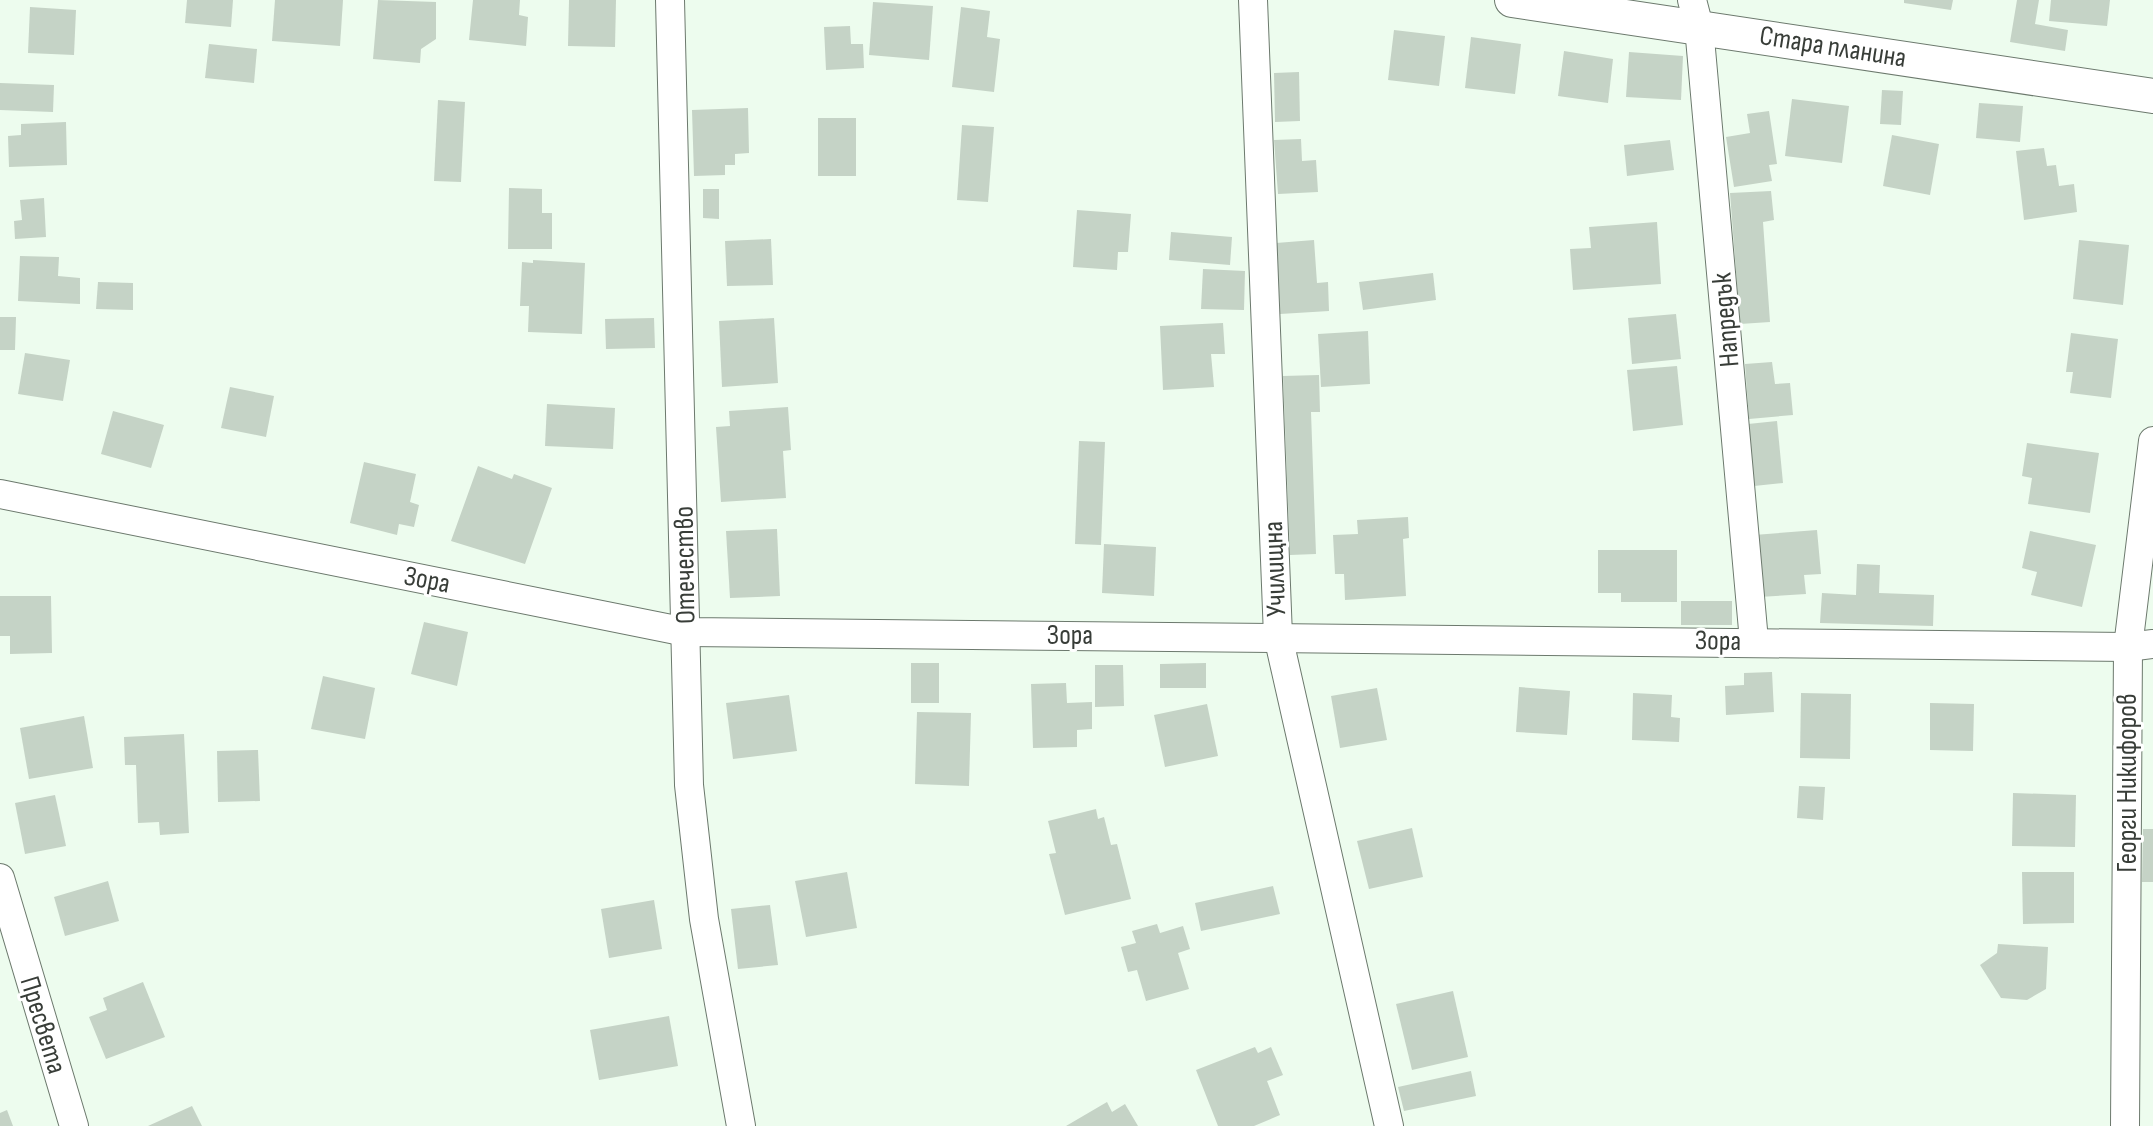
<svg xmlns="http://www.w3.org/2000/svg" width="2153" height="1126" font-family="'Sofia Sans Condensed',sans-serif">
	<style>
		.building { fill: #c5d3c6 }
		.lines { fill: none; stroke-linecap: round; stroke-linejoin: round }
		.minor-casing { stroke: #6c796d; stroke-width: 30 }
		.tertiary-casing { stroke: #6c796d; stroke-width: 36 }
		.minor { stroke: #fff; stroke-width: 28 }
		.tertiary { stroke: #fff; stroke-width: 34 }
		.labels { text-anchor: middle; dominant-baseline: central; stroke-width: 6; stroke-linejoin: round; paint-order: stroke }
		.street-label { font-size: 28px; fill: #383d38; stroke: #fff }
	</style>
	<rect width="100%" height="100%" fill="#edfcee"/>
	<g class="building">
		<path d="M187 0H233L231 27 185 23Z"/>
		<path d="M275 0H343L340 46 272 41Z"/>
		<path d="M378 0 436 2V39L421 49 420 63 373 59Z"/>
		<path d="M473 0H520L519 15 528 17 526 46 469 40Z"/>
		<path d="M569 0H616L615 47 568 46Z"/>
		<path d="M1904 0H1953L1951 10 1904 3Z"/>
		<path d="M2017 0H2039L2035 24 2068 30 2065 51 2010 42Z"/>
		<path d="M2051 0H2110L2107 26 2049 21Z"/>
		<path d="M873 2 933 6 929 60 869 55Z"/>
		<path d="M30 7 76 10 74 55 28 53Z"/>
		<path d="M961 7 990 11 987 37 1000 39 994 92 952 87Z"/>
		<path d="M850 26 851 44H863L864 68 826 70 824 27Z"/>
		<path d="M1394 30 1445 36 1439 86 1388 80Z"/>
		<path d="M1471 37 1521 44 1515 94 1465 88Z"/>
		<path d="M209 44 257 49 254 83 205 78Z"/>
		<path d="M1564 51 1613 59 1608 103 1558 96Z"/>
		<path d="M1629 52 1683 56 1681 100 1626 97Z"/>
		<path d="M1299 72 1300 121 1275 122 1274 73Z"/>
		<path d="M0 83 54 85 53 112 0 110Z"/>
		<path d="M1882 90 1903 91 1901 125 1880 124Z"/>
		<path d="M1792 99 1849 106 1842 163 1785 156Z"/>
		<path d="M438 100 465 102 461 182 434 181Z"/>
		<path d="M1979 103 2023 106 2020 142 1976 138Z"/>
		<path d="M748 108 749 153 735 154V165H725V175L694 176 692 110Z"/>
		<path d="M1769 111 1777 164 1769 165 1772 181 1734 187 1726 137 1750 133 1747 114Z"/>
		<rect x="818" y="118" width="38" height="58"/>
		<path d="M66 122 67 165 9 167 8 136 21 135V124Z"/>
		<path d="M962 125 994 127 988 202 957 200Z"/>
		<path d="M1892 135 1939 144 1930 195 1883 186Z"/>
		<path d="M1301 139 1302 161 1316 160 1318 192 1278 194 1274 140Z"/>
		<path d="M1670 140 1674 170 1627 176 1624 145Z"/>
		<path d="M2044 148 2047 166 2056 165 2059 186 2074 184 2077 212 2024 220 2016 151Z"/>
		<path d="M509 188 542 189V213H552V249H508Z"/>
		<path d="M703 189H719V219L703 218Z"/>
		<path d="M1771 191 1774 220 1763 222 1770 322 1740 324 1730 193Z"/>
		<path d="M44 198 46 237 15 239 14 221 22 220 20 200Z"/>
		<path d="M1077 210 1131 214 1128 252H1118L1117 270 1073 267Z"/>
		<path d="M1657 222 1661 284 1573 290 1570 249 1591 248 1589 227Z"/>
		<path d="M1171 232 1232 237 1230 265 1169 260Z"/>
		<path d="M771 239 773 285 727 286 725 241Z"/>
		<path d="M1314 240 1317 283 1328 282 1329 311 1280 314 1276 243Z"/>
		<path d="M2079 240 2129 245 2123 305 2073 299Z"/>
		<path d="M20 256 59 257 58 276 80 278V304L18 301Z"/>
		<path d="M533 260 585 263 582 334 528 332 529 306H520L522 262 533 263Z"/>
		<path d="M1203 269 1245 271 1244 310 1201 309Z"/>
		<path d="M1433 273 1436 300 1363 310 1359 282Z"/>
		<path d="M98 282 133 283V310L96 309Z"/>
		<path d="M1676 314 1681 359 1632 364 1628 318Z"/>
		<path d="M0 317H16L15 350H0Z"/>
		<path d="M654 318 655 348 606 349 605 319Z"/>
		<path d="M774 318 778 383 722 387 719 321Z"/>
		<path d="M1223 323 1225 354H1211L1214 387 1163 390 1160 326Z"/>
		<path d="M1368 331 1370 384 1321 387 1318 334Z"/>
		<path d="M2071 333 2118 339 2111 398 2070 393 2073 372H2066Z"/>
		<path d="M25 353 70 360 63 401 18 394Z"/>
		<path d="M1772 362 1775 384 1790 383 1793 415 1749 419 1745 364Z"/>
		<path d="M1677 366 1683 425 1633 431 1627 370Z"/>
		<path d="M1319 375 1320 412H1311L1316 554 1290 555 1283 376Z"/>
		<path d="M230 387 274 396 266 437 221 428Z"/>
		<path d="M547 404 615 408 613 449 545 446Z"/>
		<path d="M788 407 791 450 783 451 786 498 721 502 716 427 730 426 729 411Z"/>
		<path d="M113 411 164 425 151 468 101 454Z"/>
		<path d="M1777 421 1783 483 1754 486 1748 424Z"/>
		<path d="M1079 441 1105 442 1101 545 1075 544Z"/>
		<path d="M2027 443 2099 453 2090 513 2028 504 2032 478 2022 476Z"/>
		<path d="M364 462 416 474 410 502 419 505 414 527 399 524 397 535 350 523Z"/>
		<path d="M478 466 512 479 514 474 552 488 525 564 451 541Z"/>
		<path d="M1408 517 1409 538 1403 539 1406 596 1345 600 1344 574H1335L1333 535 1358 534 1357 520Z"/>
		<path d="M777 529 780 596 730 598 726 531Z"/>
		<path d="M1817 530 1821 574 1804 575 1806 594 1759 597 1754 535Z"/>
		<path d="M2030 531 2096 545 2082 607 2031 595 2037 572 2022 568Z"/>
		<path d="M1104 544 1156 547 1154 596 1102 593Z"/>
		<path d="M1598 550H1677V602H1621V593H1598Z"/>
		<path d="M1857 564 1880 565 1879 593 1934 595 1933 626 1820 623 1822 593 1856 595Z"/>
		<path d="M0 596H51L52 653 10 654V636H0Z"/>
		<rect x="1681" y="601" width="51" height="24"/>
		<path d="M424 622 468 632 457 686 411 674Z"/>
		<rect x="911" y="663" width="28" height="40"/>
		<path d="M1206 663V688H1160V664Z"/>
		<path d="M1095 665H1123L1124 706 1095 707Z"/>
		<path d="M1772 672 1774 712 1726 715 1725 686 1744 685V673Z"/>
		<path d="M323 676 375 688 365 739 311 729Z"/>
		<path d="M1066 683 1067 703 1092 702V729L1077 730V747L1033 748 1031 684Z"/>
		<path d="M1519 687 1570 691 1567 735 1516 732Z"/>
		<path d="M1377 688 1387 740 1340 748 1331 696Z"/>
		<path d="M1633 693 1672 695 1671 717 1680 718 1679 742 1632 740Z"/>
		<path d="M1801 693 1851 694 1850 759 1800 758Z"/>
		<path d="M789 695 797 751 733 759 726 703Z"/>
		<path d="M1930 703 1974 704 1973 751 1930 750Z"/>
		<path d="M1207 704 1218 756 1165 767 1154 715Z"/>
		<path d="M917 712 971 713 969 786 915 784Z"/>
		<path d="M84 716 93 768 29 779 20 728Z"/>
		<path d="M184 734 189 833 160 835 159 822 138 823 136 765H125L124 737Z"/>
		<path d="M258 750 260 801 218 802 217 751Z"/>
		<path d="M1799 786 1825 787 1823 820 1797 818Z"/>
		<path d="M2013 793 2076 795 2075 847 2012 846Z"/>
		<path d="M55 795 66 846 25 854 15 803Z"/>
		<path d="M1096 809 1098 819 1104 817 1111 845 1117 844 1131 899 1065 915 1049 854 1056 853 1048 821Z"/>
		<path d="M1412 828 1423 877 1369 889 1357 841Z"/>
		<path d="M2143 829H2153V882H2142Z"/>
		<path d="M847 872 857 928 806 937 795 881Z"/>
		<path d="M2022 872H2074V923L2023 924Z"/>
		<path d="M108 881 119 921 65 936 54 897Z"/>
		<path d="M1273 886 1280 914 1201 931 1195 903Z"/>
		<path d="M654 900 662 949 609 958 601 909Z"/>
		<path d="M770 905 778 965 738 969 731 909Z"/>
		<path d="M1157 924 1160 933 1183 926 1190 949 1178 953 1189 989 1146 1001 1137 970 1128 972 1121 947 1136 943 1132 931Z"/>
		<path d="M1998 944 2048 947 2046 989 2027 1000 2001 998 1980 965 1997 953Z"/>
		<path d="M143 982 165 1037 106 1059 89 1017 107 1010 103 998Z"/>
		<path d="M1453 991 1468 1057 1412 1070 1396 1004Z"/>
		<path d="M669 1016 678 1066 599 1080 590 1030Z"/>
		<path d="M1255 1047 1258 1053 1271 1047 1283 1075 1267 1081 1280 1115 1254 1126H1218L1196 1070Z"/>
		<path d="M1471 1071 1476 1096 1404 1111 1398 1087Z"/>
		<path d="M1107 1102 1112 1112 1125 1104 1138 1126H1066Z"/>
		<path d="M192 1106 202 1126H148Z"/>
		<path d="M7 1110 13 1126H0V1113Z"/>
	</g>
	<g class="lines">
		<g class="minor-casing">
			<g id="minor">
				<path d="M670 0 689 785 704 919 741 1126"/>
				<path d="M1253 0 1278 636 1389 1126"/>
				<path d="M1692 0 1699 27 1754 641"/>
				<path d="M0 494 686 632 2128 647 2153 644"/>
				<path d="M0 878 74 1126"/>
				<path d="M2125 1126 2128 647 2153 441"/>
			</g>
		</g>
		<g class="tertiary-casing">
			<path id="tertiary" d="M1512 0 2153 96"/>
		</g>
		<use href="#minor" class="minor"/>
		<use href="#tertiary" class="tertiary"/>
	</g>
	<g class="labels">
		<g class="street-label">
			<text transform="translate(1833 47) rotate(9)">Стара планина</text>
			<text transform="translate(1726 320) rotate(-95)">Напредък</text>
			<text transform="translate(685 565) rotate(-91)">Отечество</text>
			<text transform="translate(1275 569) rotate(-92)">Училищна</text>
			<text transform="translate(427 580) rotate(11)">Зора</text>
			<text x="1070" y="635">Зора</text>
			<text transform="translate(1718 641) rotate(1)">Зора</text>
			<text transform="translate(2127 783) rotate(-90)">Георги Никифоров</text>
			<text transform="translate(43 1025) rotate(73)">Пресвета</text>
		</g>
	</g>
</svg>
